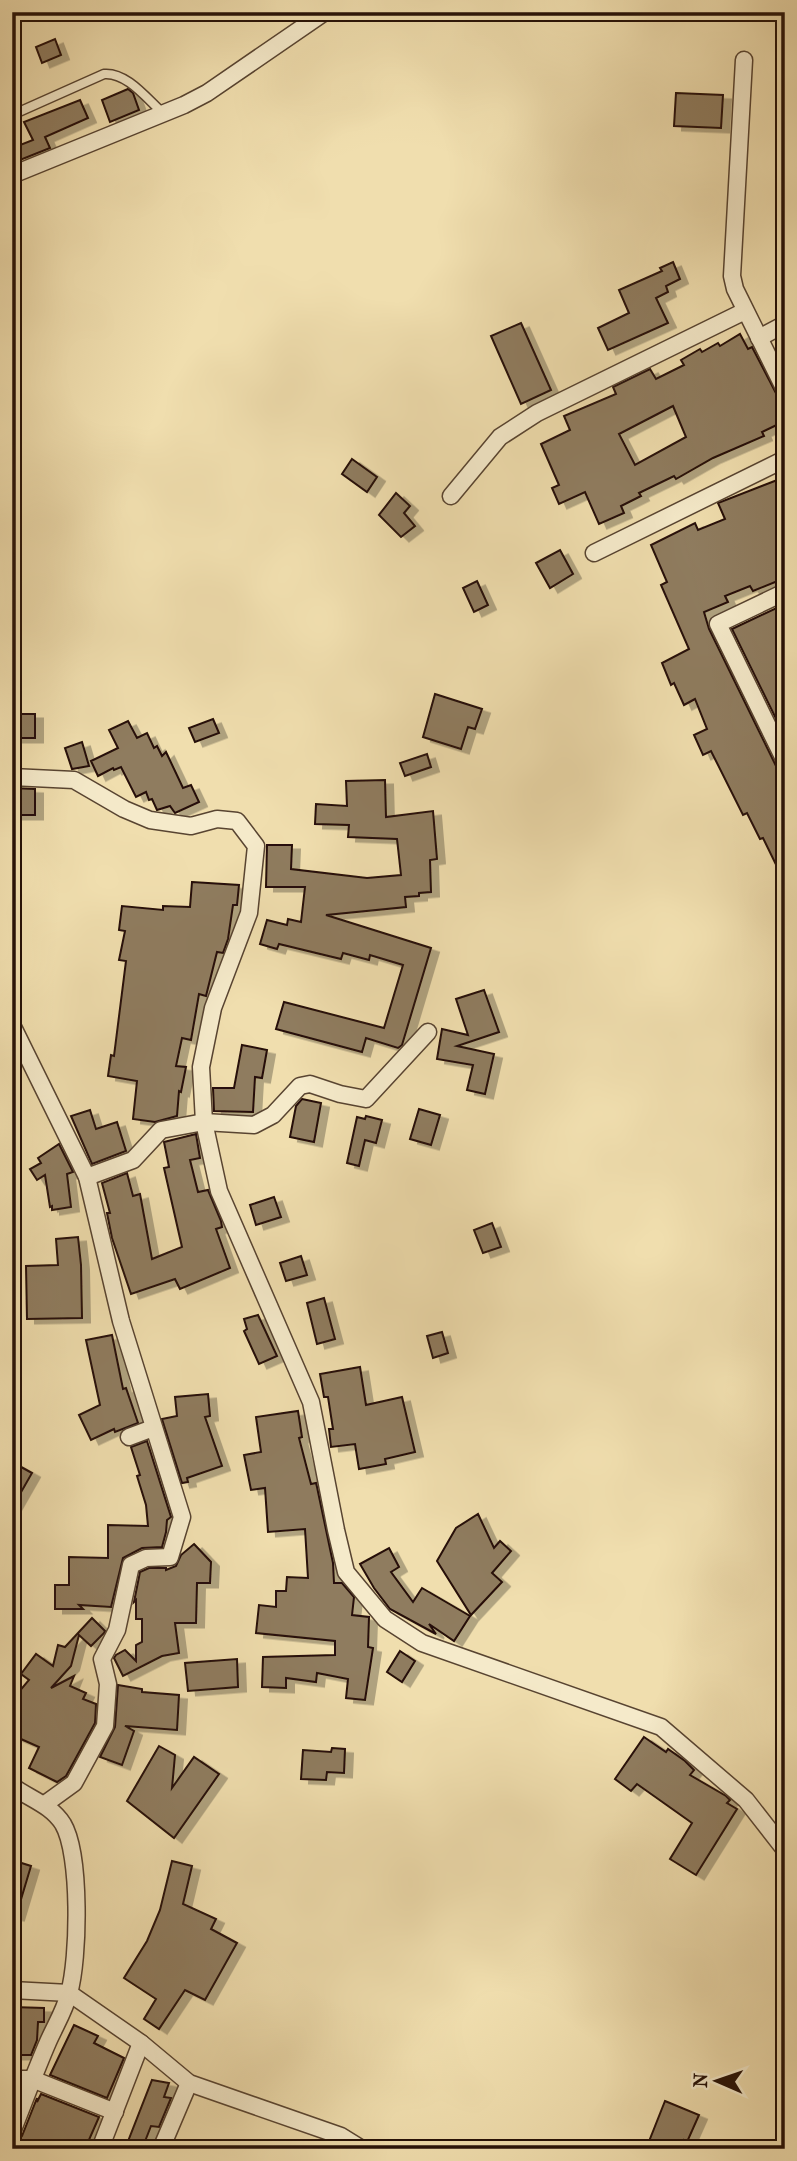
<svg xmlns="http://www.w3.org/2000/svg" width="797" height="2161" font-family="'IM FELL French Canon',serif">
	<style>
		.building { fill: #8f7c5e; stroke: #261107; stroke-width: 2; fill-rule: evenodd; filter: url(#shadow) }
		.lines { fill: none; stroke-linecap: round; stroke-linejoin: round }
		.lane-casing { stroke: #584431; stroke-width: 11 }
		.street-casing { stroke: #584431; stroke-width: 19 }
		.lane { stroke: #f5eaca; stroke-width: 8 }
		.street { stroke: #f5eaca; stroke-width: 16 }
	</style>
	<defs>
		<filter id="shadow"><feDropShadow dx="8" dy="4.5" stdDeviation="0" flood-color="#0004"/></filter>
	</defs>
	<rect width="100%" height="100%" fill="#f0deae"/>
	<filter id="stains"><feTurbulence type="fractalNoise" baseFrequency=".00286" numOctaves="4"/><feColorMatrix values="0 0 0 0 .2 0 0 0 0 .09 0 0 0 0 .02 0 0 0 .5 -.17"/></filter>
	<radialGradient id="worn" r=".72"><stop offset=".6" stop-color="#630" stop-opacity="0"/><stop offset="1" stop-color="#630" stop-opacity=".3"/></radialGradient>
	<g class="building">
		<path d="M55 39 61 55 42 63 36 47Z"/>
		<path d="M128 89 133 93 139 110 110 122 102 100Z"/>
		<path d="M676 93 723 95 721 128 674 126Z"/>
		<path d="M80 100 88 118 45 137 50 148 20 160 15 147 33 140 24 122Z"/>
		<path d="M673 262 680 279 666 286 668 292 656 298 668 323 608 350 598 328 629 313 619 290 662 271 660 268Z"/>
		<path d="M521 323 551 390 521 404 491 336Z"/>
		<path d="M740 334 748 349 752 347 779 399 785 411V421L762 432 764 436 713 458 676 479 674 476 639 493 641 496 621 506 624 513 599 524 585 492 559 504 552 488 559 485 541 444 570 430 564 416 616 394 613 387 650 369 656 379 684 365 681 360 700 349 702 352 718 343 720 346ZM673 406 686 437 635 465 619 434Z"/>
		<path d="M352 459 377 477 367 492 342 474Z"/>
		<path d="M785 477V578L753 591 750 586 725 596 728 602 704 612 709 629 776 766 785 771V883L763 838 760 839 747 813 743 815 711 751 703 755 694 735 707 729 695 699 684 705 674 683 671 685 662 663 689 649 661 585 667 582 651 545 695 523 698 530 725 519 718 503Z"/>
		<path d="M396 493 410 506 404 513 415 526 401 537 379 515Z"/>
		<path d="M560 550 573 574 550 588 536 563Z"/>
		<path d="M477 581 488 605 474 612 463 588Z"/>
		<path d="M785 604V737L732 629Z"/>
		<path d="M435 694 482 709 475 729 468 727 461 749 423 737Z"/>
		<rect x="15" y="714" width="20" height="24"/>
		<path d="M213 719 219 733 195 742 189 728Z"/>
		<path d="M128 721 137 738 147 733 154 748 157 746 162 756 166 752 183 788 191 785 199 802 175 813 170 806 157 810 152 799 149 800 146 792 136 797 121 767 114 770 113 768 98 776 91 761 118 748 109 730Z"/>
		<path d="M82 742 89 766 72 769 65 748Z"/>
		<path d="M427 754 431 767 405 776 400 763Z"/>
		<path d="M385 780 386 817 433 811 437 859 430 860 431 892 419 893V896L405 897 406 907 326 915 431 948 402 1045 398 1048 366 1038 362 1052 276 1029 284 1002 384 1028 403 965 370 955 369 960 343 953 341 959 279 944 277 949 260 944 267 920 287 925 288 919 301 922 305 887H266L267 845H292L291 869 367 878 401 875 397 839 348 837 349 825 315 824 316 804 347 806 346 781Z"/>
		<path d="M12 788 35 789V815H12Z"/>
		<path d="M192 882 239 885 237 905H233L228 939 223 953 217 952 206 996 199 994 191 1040 182 1038 176 1066 186 1067 181 1092 179 1091 177 1116 155 1122 133 1119 137 1081 108 1076 111 1055 114 1056 126 961 119 960 125 931 119 930 122 906 163 910V906L190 907Z"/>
		<path d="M484 990 499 1032 457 1046 494 1054 485 1094 467 1090 473 1065 437 1059 442 1029 468 1035 456 999Z"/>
		<path d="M242 1045 267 1050 262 1078 255 1077 253 1112 214 1111 213 1088H234Z"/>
		<path d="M302 1099 321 1103 314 1142 290 1137 296 1106Z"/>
		<path d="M419 1109 440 1115 431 1145 410 1139Z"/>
		<path d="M90 1110 96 1129 117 1122 126 1151 92 1164 71 1116Z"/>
		<path d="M366 1116 382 1120 376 1143 365 1140 359 1166 347 1163 357 1117 365 1119Z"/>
		<path d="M196 1134 200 1158 190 1160 198 1192 208 1190 221 1221 222 1227 216 1229 230 1268 180 1289 175 1279 131 1294 112 1238 107 1213H110L102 1183 127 1173 133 1196 140 1194 152 1259 182 1247 164 1168 169 1167 164 1142Z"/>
		<path d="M59 1144 73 1172 67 1174 71 1207 52 1210V1206L50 1207 45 1175 37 1180 30 1169 41 1163 38 1158Z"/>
		<path d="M274 1197 281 1217 256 1225 250 1205Z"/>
		<path d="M492 1223 501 1247 483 1253 474 1230Z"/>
		<path d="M78 1237 81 1265 82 1318 27 1319 26 1266 58 1265 56 1239Z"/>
		<path d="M301 1256 307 1275 286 1281 280 1263Z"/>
		<path d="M324 1298 335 1339 317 1344 307 1303Z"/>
		<path d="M258 1315 277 1356 259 1364 244 1331 247 1329 244 1319Z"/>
		<path d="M442 1332 448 1353 433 1358 427 1336Z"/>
		<path d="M112 1335 123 1389 126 1388 138 1423 115 1432 114 1429 91 1440 79 1415 100 1405 86 1340Z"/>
		<path d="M360 1367 366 1405 402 1397 415 1452 385 1459 386 1464 359 1469 355 1444 331 1447 329 1429H333L328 1397H324L320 1374Z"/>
		<path d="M208 1394 210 1416 205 1417 222 1466 187 1478 188 1482 182 1483 162 1419 177 1416 175 1397Z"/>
		<path d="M298 1411 302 1437 299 1438 311 1484 316 1483 317 1487 333 1563 334 1583H342L354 1597 352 1615 369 1617 368 1647 373 1648 365 1700 346 1698 348 1679 317 1673 316 1682 286 1678V1688L262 1687 263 1657 335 1655V1641L256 1633 259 1605 276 1607V1591H286L287 1577 308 1578 305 1529 268 1532 265 1488 251 1490 244 1455 261 1452 256 1417Z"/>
		<path d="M147 1441 171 1517 167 1520 166 1532 162 1547 142 1548 123 1558 111 1607 79 1605 83 1609H55V1585H69V1557L108 1558V1525L148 1526 146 1505 137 1476 140 1475 131 1447Z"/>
		<path d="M12 1462 32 1473 12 1508Z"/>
		<path d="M478 1514 494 1548 500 1541 511 1551 492 1573 502 1582 471 1615 437 1561 456 1528Z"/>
		<path d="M194 1544 211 1562 210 1583H197L196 1623H175L179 1653 162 1656 123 1676 114 1658 116 1655 125 1650 136 1661V1645L142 1642V1619H136V1600L134 1602 140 1572 149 1568H166V1570L176 1566 181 1555Z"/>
		<path d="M389 1548 399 1567 391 1572 413 1602 422 1588 470 1616 454 1641 429 1624 436 1634 390 1609 374 1588 360 1564Z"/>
		<path d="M92 1618 105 1631 104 1633 91 1646 79 1635 71 1666 51 1688 74 1676 70 1686 86 1693 83 1699 96 1704 95 1723 66 1776 57 1782 29 1768 39 1747 12 1735V1700L29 1680 21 1674 36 1654 53 1666 58 1645 65 1647Z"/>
		<path d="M400 1651 415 1661 402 1682 387 1672Z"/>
		<path d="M237 1659 238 1687 188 1691 185 1663Z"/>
		<path d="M118 1685 142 1689V1692L179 1695 177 1730 125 1726 134 1731 122 1765 100 1757 115 1727Z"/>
		<path d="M644 1737 666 1752 668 1749 685 1761 694 1770 690 1775 726 1796 730 1800 727 1803 737 1809 696 1875 670 1859 692 1823 637 1784 631 1791 615 1779Z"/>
		<path d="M159 1746 175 1755 172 1788 194 1757 219 1774 174 1838 127 1801Z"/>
		<path d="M332 1748 345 1749 344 1773 327 1772 326 1780 301 1779 303 1750 331 1752Z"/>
		<path d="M12 1860 31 1866 16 1916 12 1915Z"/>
		<path d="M172 1861 192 1866 183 1904 216 1919 211 1929 237 1943 205 2000 185 1990 159 2029 144 2019 156 1999 124 1978 147 1941 160 1910Z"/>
		<path d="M12 2007 44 2008V2022H38L37 2040 31 2055H12Z"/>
		<path d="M74 2025 98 2036 94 2043 124 2058 107 2098 50 2075Z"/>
		<path d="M152 2080 169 2083 164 2097 171 2098 159 2127 151 2126 142 2149H125Z"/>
		<path d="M41 2094 99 2117 85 2149H35L17 2141 22 2136 37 2098V2102Z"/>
		<path d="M665 2101 699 2115 687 2142 684 2140 680 2149H646Z"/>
	</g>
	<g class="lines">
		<g class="lane-casing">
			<g id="lane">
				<path d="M12 97 15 48"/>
				<path d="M12 115 104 74C127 72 147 99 164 114"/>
			</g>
		</g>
		<g class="street-casing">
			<g id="street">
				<path d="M744 60 732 276 735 289 785 390"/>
				<path d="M12 175 184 105 207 93 325 12"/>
				<path d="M759 338 785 324"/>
				<path d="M451 496 500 437 537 413 745 311"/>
				<path d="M594 553 785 459"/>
				<path d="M785 592 718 624 785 761"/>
				<path d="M12 777 74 780 124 809 150 820 191 826 217 819 237 821 256 846 249 913 213 1008 201 1067 204 1122 219 1191 311 1402 336 1530 346 1572 385 1619 422 1643 661 1727 746 1800 785 1850"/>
				<path d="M12 1025 87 1177 121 1321 182 1517 170 1557 146 1558 131 1565 117 1630 102 1659 108 1684 105 1726 74 1783 45 1804"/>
				<path d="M87 1177 133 1160 161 1130 204 1122 254 1125 273 1115 300 1086 310 1084 340 1094 366 1099 428 1032"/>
				<path d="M129 1437 153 1428"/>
				<path d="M12 1786C30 1799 51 1805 63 1824 81 1854 79 1959 69 1993 65 2010 55 2026 48 2042 35 2072 24 2102 12 2132"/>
				<path d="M12 1990 69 1993 141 2043 189 2083 341 2136 362 2149"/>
				<path d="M12 2079H32L115 2112"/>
				<path d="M100 2149 141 2043"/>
				<path d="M161 2149 189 2083"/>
			</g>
		</g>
		<use href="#lane" class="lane"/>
		<use href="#street" class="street"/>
	</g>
	<rect width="797" height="2161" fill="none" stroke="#f0deae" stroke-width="42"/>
	<rect x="14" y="14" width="769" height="2133" fill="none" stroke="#261107" stroke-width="3.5"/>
	<rect x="21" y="21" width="755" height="2119" fill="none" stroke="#261107" stroke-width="2"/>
	<g transform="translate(717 2081) rotate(272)" stroke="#f5eaca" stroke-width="5" paint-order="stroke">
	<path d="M0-5L12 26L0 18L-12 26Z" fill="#261107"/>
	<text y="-10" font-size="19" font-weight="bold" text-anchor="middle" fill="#261107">N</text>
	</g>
	<rect width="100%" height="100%" filter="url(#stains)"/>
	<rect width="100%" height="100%" fill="url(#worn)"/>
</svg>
